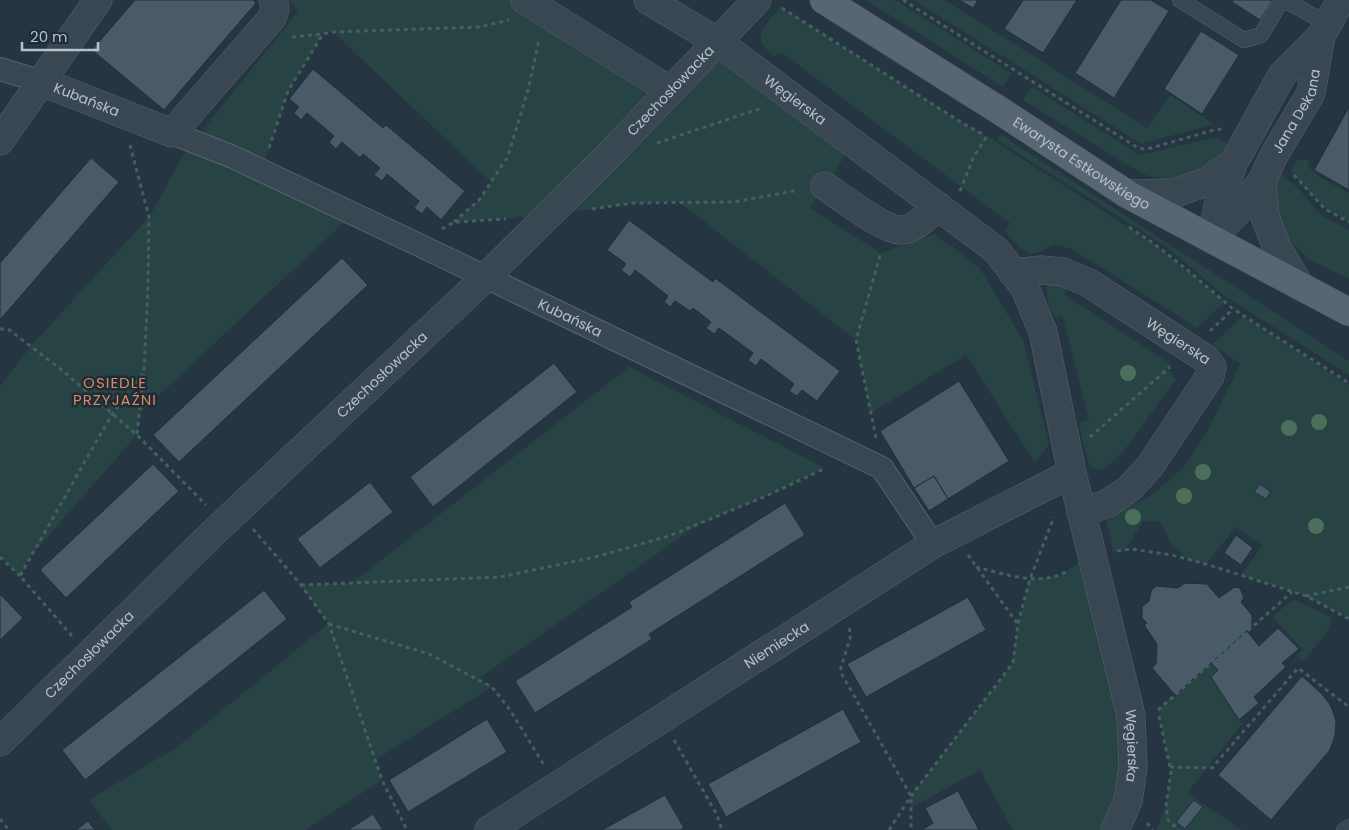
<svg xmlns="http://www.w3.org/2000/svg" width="1349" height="830" font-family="Poppins,sans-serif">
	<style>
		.green { fill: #274343 }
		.building { fill: #495b68; stroke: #202e39 }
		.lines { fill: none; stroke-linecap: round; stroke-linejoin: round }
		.service-casing { stroke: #57646f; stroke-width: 16 }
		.pedestrian-casing { stroke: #57646f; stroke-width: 24 }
		.minor-casing { stroke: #57646f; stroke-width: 29 }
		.tertiary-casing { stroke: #57646f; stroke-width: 29 }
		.primary-casing { stroke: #43505b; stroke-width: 29 }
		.path { stroke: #455f5f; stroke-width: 3; stroke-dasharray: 4 4; stroke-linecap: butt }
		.service { stroke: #394752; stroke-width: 15 }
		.pedestrian { stroke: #394752; stroke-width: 22 }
		.minor { stroke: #394752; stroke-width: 28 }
		.tertiary { stroke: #394752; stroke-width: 28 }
		.primary { stroke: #576672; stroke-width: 28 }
		.tree { fill: #4c6f5c }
		.labels { text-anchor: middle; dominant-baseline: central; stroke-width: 5; stroke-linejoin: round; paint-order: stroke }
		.street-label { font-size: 14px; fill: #b6c1cc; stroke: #1e2c37 }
		.neighbourhood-label { font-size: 15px; letter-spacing: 1px; fill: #da8763; stroke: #1e2c37 }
	</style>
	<rect width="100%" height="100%" fill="#253542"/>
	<g class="green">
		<path d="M286 0H525L671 91 718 42 854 143 810 208 881 253 935 234 979 267 1023 340 1049 444 1035 463 966 355 871 413 856 340 679 202 632 203 548 216 454 222 480 199 491 182 333 32 323 34 288 91 262 171 353 214 140 413 137 435 30 557 20 576 0 557V386L31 346 149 217 185 152 298 11Z"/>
		<path d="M866 0H895L1011 73 1003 87Z"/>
		<path d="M914 0H945L1147 128 1170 95 1214 124 1141 144Z"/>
		<path d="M780 7 959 121 987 136 1153 243 1225 302 1197 328 1072 249 1054 244 1042 251 1030 254 1019 247 1005 231 1010 223 782 53 774 56 761 43V30Z"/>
		<path d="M1032 87 1140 155 1216 137 1228 143C1208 174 1173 189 1139 172L1023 100Z"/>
		<path d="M1000 134 1349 361V375L1222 294 1165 246 997 140Z"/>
		<path d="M1307 159 1310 169 1321 178 1349 193V222L1325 209 1290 171 1298 160Z"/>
		<path d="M1277 171 1297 187 1321 215 1349 230V279L1308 259 1288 239 1272 203Z"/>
		<path d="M1075 277 1064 294 1172 365 1167 369 1176 380 1122 453 1103 470 1090 467 1083 444 1079 423 1089 420 1062 315 1055 318C1049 306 1045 298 1047 285L1058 278Z"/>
		<path d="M1243 316 1349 385V619L1306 596 1241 575 1262 546 1236 527 1206 564 1187 559 1171 543 1159 521H1143L1125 550 1113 551 1106 518 1148 498 1182 469 1206 434 1240 364 1213 344Z"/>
		<path d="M629 367 825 468 766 496 701 523 478 679 492 687 375 760 382 780 306 830H112L89 800 177 747 328 624 301 585 352 583Z"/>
		<path d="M1092 553 1131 716 1115 830H1013L980 770 911 808V796L1013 663 1018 623 1030 579 1060 576Z"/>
		<path d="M1296 600 1333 618 1326 634 1302 662 1297 656 1303 650 1272 617 1290 602Z"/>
		<path d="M1211 663 1218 670 1211 677 1242 724 1187 793 1242 830H1156L1166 806 1171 772 1158 709Z"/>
	</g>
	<g class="building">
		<path d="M135 0H253L256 3 164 110 92 50Z"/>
		<path d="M959 0H978L973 8Z"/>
		<path d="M1023 0H1077L1043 53 1004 29Z"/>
		<path d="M1121 0H1151L1169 11 1114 98 1075 73Z"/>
		<path d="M1233 0H1270L1272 1 1260 20 1232 2Z"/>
		<path d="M1201 31 1239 55 1202 114 1164 89Z"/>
		<path d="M313 69 383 128 386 125 465 191 441 220 427 207 422 214 414 208 419 201 387 174 382 181 374 175 380 168 363 154 360 158 342 142 336 149 329 142 334 136 307 113 301 120 294 113 299 107 289 99Z"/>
		<path d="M1349 107V190L1314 170Z"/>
		<path d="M91 158 119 182 0 320V263Z"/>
		<path d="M629 220 713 282 715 278 840 371 817 401 802 390 797 396 789 391 794 384 761 359 756 366 748 360 753 353 719 328 714 334 706 328 711 322 693 308 690 311 675 301 670 307 664 302 668 296 635 270 630 277 621 270 626 264 607 250Z"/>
		<path d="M342 258 368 285 179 462 153 435Z"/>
		<path d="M554 363 577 392 433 507 410 477Z"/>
		<path d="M959 381 1009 461 948 499 934 476 914 488 880 431Z"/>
		<path d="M153 464 179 491 66 598 40 570Z"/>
		<path d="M934 476 948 499 929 511 914 488Z"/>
		<path d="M370 482 393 512 320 568 297 539Z"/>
		<path d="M1260 484 1271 492 1266 499 1254 492Z"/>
		<path d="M785 503 805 535 649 634 652 639 535 713 515 681 632 607 629 602Z"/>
		<path d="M1236 535 1253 548 1241 565 1224 553Z"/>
		<path d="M1185 583 1207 584 1219 598 1235 587 1240 588 1244 598 1241 602 1252 615V627L1175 695 1152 668 1156 664 1157 644 1144 625 1147 623 1142 618V607L1149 601 1151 591 1156 586 1178 588Z"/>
		<path d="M264 590 287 619 85 780 62 750Z"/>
		<path d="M0 594 23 618 0 640Z"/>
		<path d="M968 597 986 630 866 697 847 664Z"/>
		<path d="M1278 628 1299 649 1282 663 1286 667 1254 697 1259 703 1239 720 1211 677 1218 670 1211 663 1247 631 1259 646Z"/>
		<path d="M1302 676 1322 694 1331 706 1336 721 1335 736 1330 750 1271 820 1218 775Z"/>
		<path d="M843 709 861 742 726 817 708 784Z"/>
		<path d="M487 719 507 752 408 812 389 780Z"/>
		<path d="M958 791 979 830H922L933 823 925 808Z"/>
		<path d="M665 795 684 828 680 830H602Z"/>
		<path d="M1194 800 1203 807 1185 829 1176 822Z"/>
		<path d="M373 814 383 830H348Z"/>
		<path d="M88 821 95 830H76Z"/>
	</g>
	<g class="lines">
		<g class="service-casing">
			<g id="service">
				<path d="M1180 0 1244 40 1261 35 1280 3 1288 2 1328 24"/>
				<path d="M1344 830 1349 827"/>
			</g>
		</g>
		<g class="pedestrian-casing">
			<g id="pedestrian">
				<path d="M0 69 42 82"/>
				<path id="s1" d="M172 133 233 157 417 244 882 468 933 544"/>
			</g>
		</g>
		<g class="minor-casing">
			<g id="minor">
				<path d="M525 0 671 91"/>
				<path id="s2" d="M648 0 718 42 996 250 1025 288 1043 332 1072 473 1131 716 1133 768 1128 801 1115 830"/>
				<path id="s3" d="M42 82 172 133 272 18 275 9 273 0"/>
				<path d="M0 141 98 0"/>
				<path d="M825 186C841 197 885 231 902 230 916 229 928 215 938 206"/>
				<path id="s4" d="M1013 273 1041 270 1063 272 1089 283 1206 359 1212 367 1210 376 1150 466 1129 489 1108 503 1081 513"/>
				<path id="s5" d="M0 742 212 534 486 277 609 155 757 0"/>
				<path id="s6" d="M489 830 933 544 1072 473"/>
			</g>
		</g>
		<g class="tertiary-casing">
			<g id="tertiary">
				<path d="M1262 181 1265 217 1277 248 1300 286"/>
				<path d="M1127 194 1175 193 1206 182 1234 162"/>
				<path d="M1211 239 1219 202 1234 162 1282 75 1321 36 1341 0"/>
				<path id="s7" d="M1211 239 1238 211 1262 181 1274 155 1311 93 1321 36"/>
			</g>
		</g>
		<g class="primary-casing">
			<g id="primary">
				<path id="s8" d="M824 0 1002 112 1127 194 1349 312"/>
			</g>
		</g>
		<g class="path">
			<path d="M903 0 1138 148 1144 149 1151 148 1214 130 1222 129"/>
			<path d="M782 8 959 121 984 135"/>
			<path d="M292 37 323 34"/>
			<path d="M657 143 762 108"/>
			<path d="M130 145 149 217 148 285 144 372 137 435"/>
			<path d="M269 148 288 91 323 34 333 32 479 27 509 20"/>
			<path d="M1294 175 1325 209 1349 222"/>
			<path d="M960 191 974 156 987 136"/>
			<path d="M592 209 632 203 734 202 799 190"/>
			<path d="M454 222 480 199 508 156 528 90 539 40"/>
			<path d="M1129 227 1153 243 1185 268 1233 309 1349 383"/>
			<path d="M442 229 454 222 506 219"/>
			<path d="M0 329H8L63 371 137 435 206 505"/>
			<path d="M1210 331 1233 309"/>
			<path d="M1090 437 1170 367"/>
			<path d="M876 438 856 340 881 252"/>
			<path d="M253 529 301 585 329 624 382 780 407 830"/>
			<path d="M1117 551 1131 549 1172 555 1206 564 1306 596 1349 619"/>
			<path d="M968 555 1017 623"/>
			<path d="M0 557 20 576"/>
			<path d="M976 567C1005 574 1042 588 1069 570"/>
			<path d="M301 585 500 577 595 557 669 536 766 496 826 468"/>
			<path d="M1306 596 1349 587"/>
			<path d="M329 624 429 654 492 687 510 710 544 765"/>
			<path d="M849 628 851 635 840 671 911 796V830"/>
			<path d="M72 636 20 576 97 440 113 413 144 372"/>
			<path d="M1158 710 1292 592"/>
			<path d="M1159 716 1171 772 1166 806 1168 820 1179 830"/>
			<path d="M674 740 717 815 722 830"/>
			<path d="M1170 767 1212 768 1298 668 1349 707"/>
			<path d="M0 819 9 830"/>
			<path d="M1147 823 1153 830"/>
			<path d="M889 830 911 796 1013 663 1018 623 1030 579 1054 517"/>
		</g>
		<use href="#service" class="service"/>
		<use href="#pedestrian" class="pedestrian"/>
		<use href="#minor" class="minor"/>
		<use href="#tertiary" class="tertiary"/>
		<use href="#primary" class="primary"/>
	</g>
	<g class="tree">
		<circle cx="1128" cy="373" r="8"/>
		<circle cx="1319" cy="422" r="8"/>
		<circle cx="1289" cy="428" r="8"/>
		<circle cx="1203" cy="472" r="8"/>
		<circle cx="1184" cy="496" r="8"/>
		<circle cx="1133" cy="517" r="8"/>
		<circle cx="1316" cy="526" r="8"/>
	</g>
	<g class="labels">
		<g class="street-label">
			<text stroke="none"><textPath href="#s5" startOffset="935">Czechosłowacka</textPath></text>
			<text stroke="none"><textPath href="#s3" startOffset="48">Kubańska</textPath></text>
			<text stroke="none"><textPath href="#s2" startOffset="178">Węgierska</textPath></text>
			<text stroke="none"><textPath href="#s7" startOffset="156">Jana Dekana</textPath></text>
			<text stroke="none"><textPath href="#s8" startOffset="305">Ewarysta Estkowskiego</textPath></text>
			<text stroke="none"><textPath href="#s1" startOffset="439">Kubańska</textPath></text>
			<text stroke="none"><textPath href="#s4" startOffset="185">Węgierska</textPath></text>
			<text stroke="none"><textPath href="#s5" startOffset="530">Czechosłowacka</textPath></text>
			<text stroke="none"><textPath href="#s6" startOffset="342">Niemiecka</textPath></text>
			<text stroke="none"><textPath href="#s5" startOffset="125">Czechosłowacka</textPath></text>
			<text stroke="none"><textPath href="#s2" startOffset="948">Węgierska</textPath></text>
		</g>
		<g class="neighbourhood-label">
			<text x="115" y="382">OSIEDLE<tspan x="115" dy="17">PRZYJAŹNI</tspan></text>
		</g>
	</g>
	<path d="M22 42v8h76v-8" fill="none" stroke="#b6c1cc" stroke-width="2.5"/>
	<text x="30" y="42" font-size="15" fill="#b6c1cc" stroke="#1e2c37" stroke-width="4" paint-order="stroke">20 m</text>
</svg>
